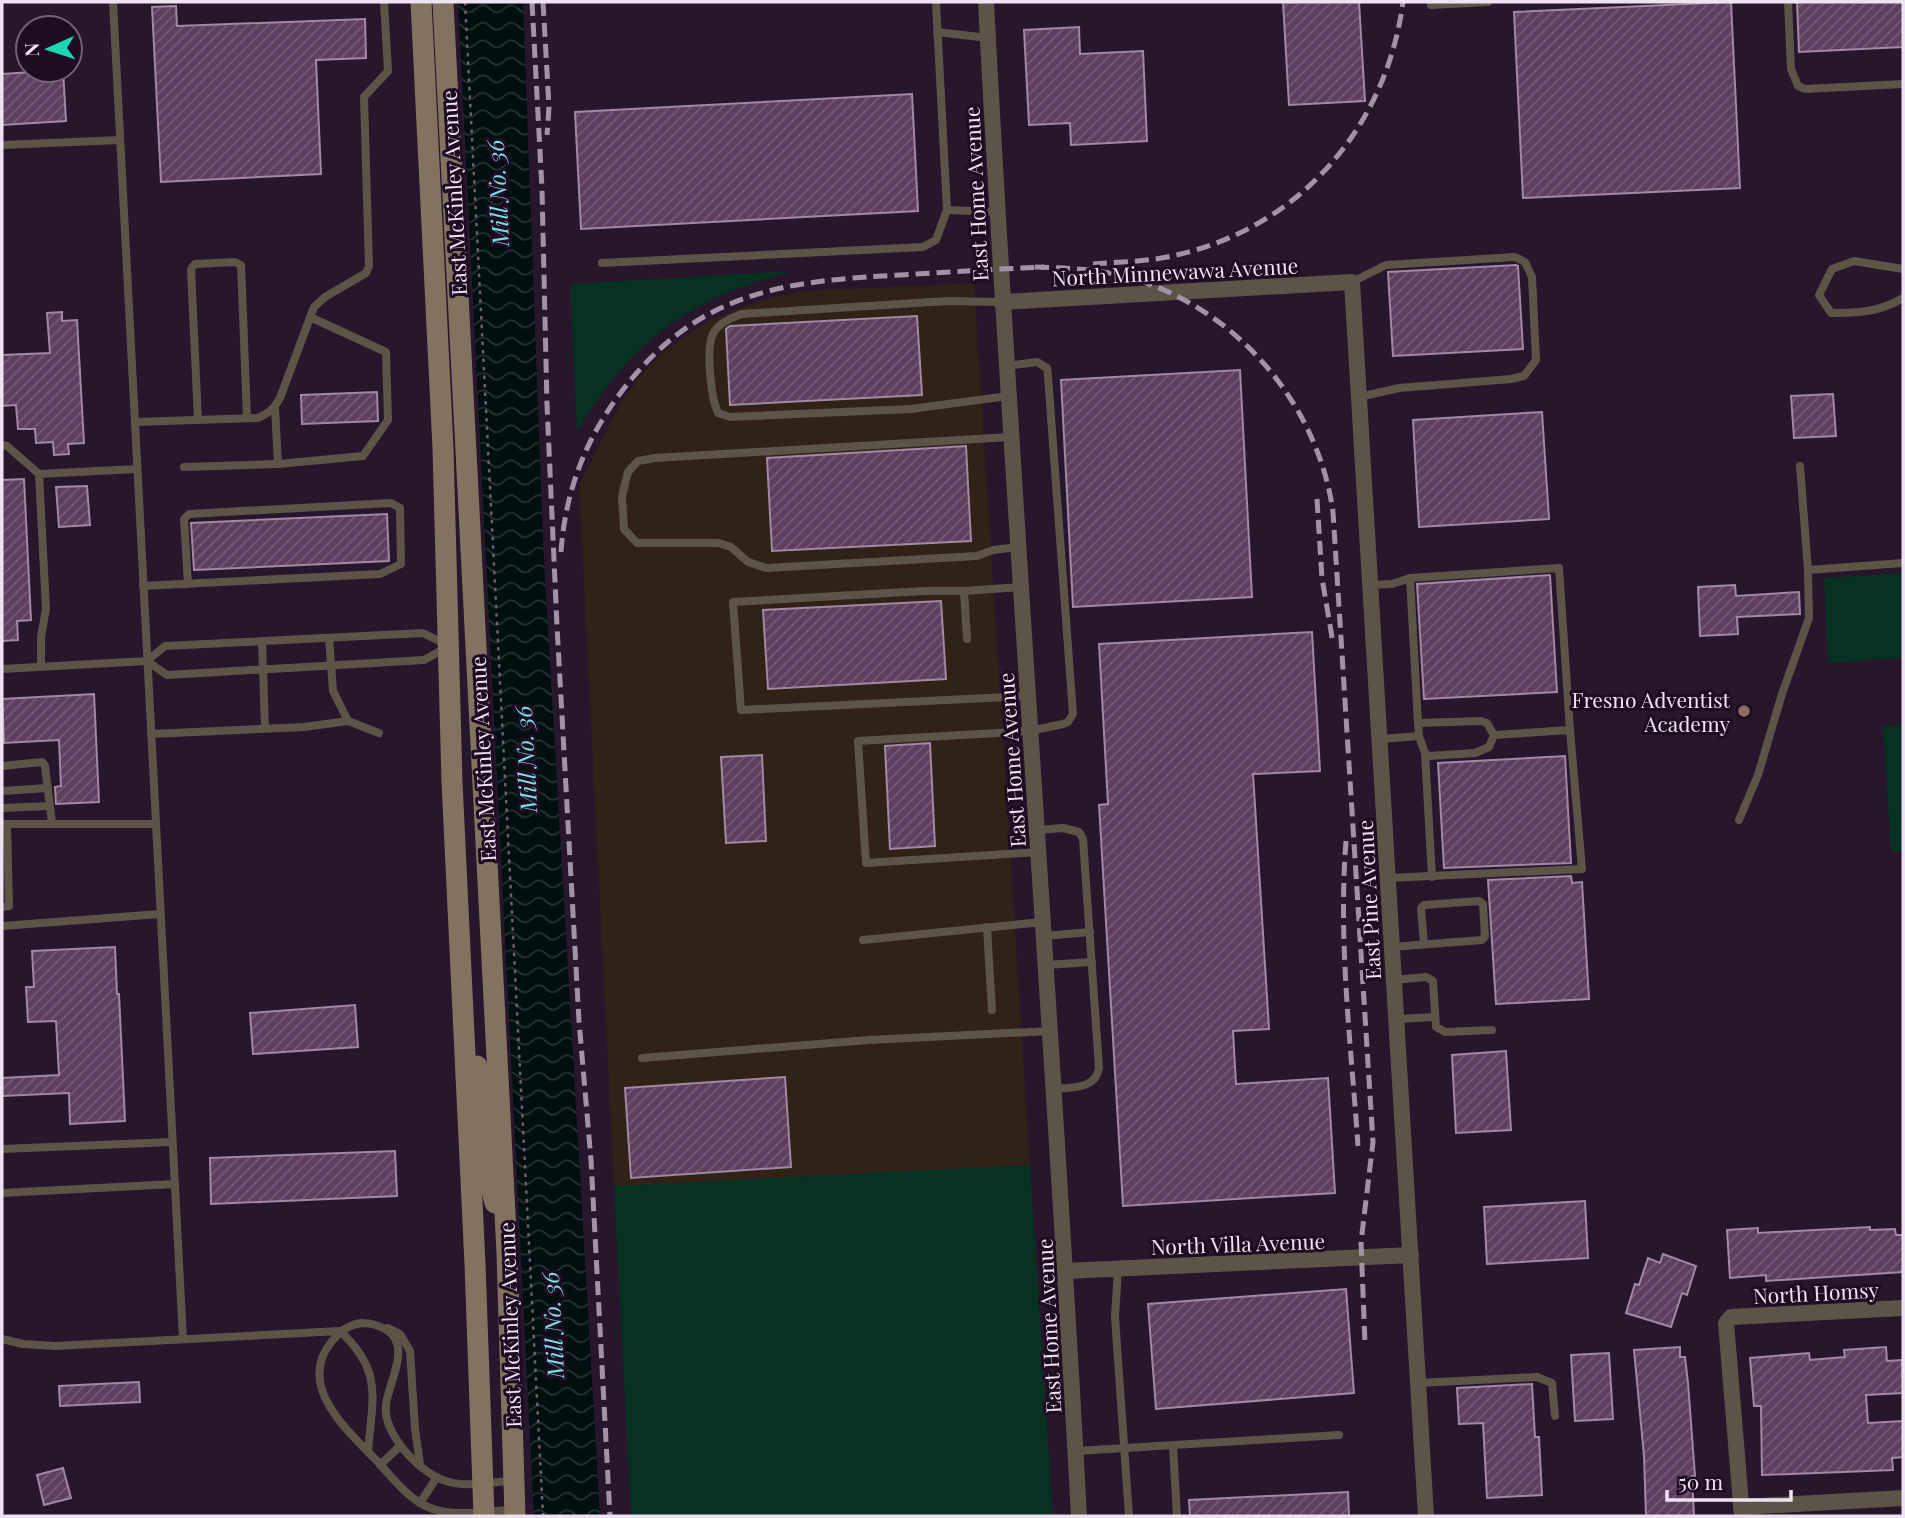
<svg xmlns="http://www.w3.org/2000/svg" width="1905" height="1518" font-family="'Playfair Display',serif">
	<style>
		.commercial { fill: #302216 }
		.green { fill: #073222 }
		.water { fill: url(#water-waves) }
		.building { fill: url(#building-hatch); stroke: #a188a3; stroke-width: 2 }
		.lines { fill: none; stroke-linecap: round; stroke-linejoin: round }
		.path { stroke: #6f5e72; stroke-width: 2.5; stroke-dasharray: 3.5 5; stroke-linecap: butt }
		.lane { stroke: #5d5448; stroke-width: 8 }
		.street { stroke: #5d5448; stroke-width: 16 }
		.secondary { stroke: #81735f; stroke-width: 21 }
		.rail { stroke: #a193a5; stroke-width: 5; stroke-dasharray: 14 7; stroke-linecap: butt }
		.education-dot { fill: #8d6e63; stroke: #1f0c23; stroke-width: 2.5 }
		.labels { text-anchor: middle; dominant-baseline: central; stroke-width: 6; stroke-linejoin: round; paint-order: stroke }
		.street-label { font-size: 21px; fill: #efe2f2; stroke: #1f0c23 }
		.poi-label { font-size: 21px; fill: #efe2f2; stroke: #1f0c23; text-anchor: end }
		.water-label { font-size: 23px; font-style: italic; fill: #77e0e3; stroke: #1f0c23 }
	</style>
	<defs>
		<pattern id="water-waves" width="16" height="10" patternUnits="userSpaceOnUse" patternTransform="scale(1.75)"><rect width="16" height="10" fill="#000f10"/><path d="M0 5q4-4 8 0t8 0" fill="none" stroke="#263233"/></pattern>
		<pattern id="building-hatch" width="6" height="6" patternUnits="userSpaceOnUse" patternTransform="scale(1.75)"><rect width="6" height="6" fill="#5d3e5f"/><path d="M-1 1l2-2M0 6l6-6M5 7l2-2" fill="none" stroke="#755a76"/></pattern>
	</defs>
	<rect width="100%" height="100%" fill="#28162c"/>
	<path class="commercial" d="M974 283 1030 1165 614 1186 579 485 622 401 647 368 667 350 707 322 750 304 777 296 807 291Z"/>
	<g class="green">
		<path d="M793 271C691 297 630 341 577 433L570 284Z"/>
		<path d="M1903 573V658L1828 663 1824 578Z"/>
		<path d="M1903 725V851L1891 852 1883 726Z"/>
		<path d="M1030 1165 1053 1516H631L614 1186Z"/>
	</g>
	<path class="water" d="M458 2H523L543 543 600 1516H534Z"/>
	<g class="building">
		<path d="M1283 2H1359L1365 101 1289 105Z"/>
		<path d="M1731 2 1740 188 1523 198 1514 12Z"/>
		<path d="M1797 2H1903V47L1799 52Z"/>
		<path d="M176 6 177 26 365 19 366 58 316 60 321 174 161 182 152 7Z"/>
		<path d="M1079 27 1080 54 1143 51 1147 141 1071 145 1070 123 1029 125 1024 30Z"/>
		<path d="M63 70 66 121 2 125V74Z"/>
		<path d="M912 94 918 211 581 229 575 112Z"/>
		<path d="M1516 265 1518 266 1523 349 1393 356 1388 272Z"/>
		<path d="M62 312V321L77 320 84 443 68 444 69 454 54 455 53 442 36 443 35 429H18L16 405 2 406V355L50 353 47 313Z"/>
		<path d="M917 316 922 395 730 405 726 329 730 326Z"/>
		<path d="M1240 370 1252 597 1073 607 1061 380Z"/>
		<path d="M377 392 378 421 302 424 301 395Z"/>
		<path d="M1833 394 1836 436 1794 438 1791 396Z"/>
		<path d="M1542 412 1549 519 1419 527 1413 420Z"/>
		<path d="M966 446 971 541 772 551 767 458Z"/>
		<path d="M24 479 31 620 17 621 18 640 2 641V480Z"/>
		<path d="M87 486 90 525 59 527 56 487Z"/>
		<path d="M387 514 389 561 194 570 191 523Z"/>
		<path d="M1550 575 1557 692 1424 699 1417 584Z"/>
		<path d="M1735 585 1736 596 1799 592 1800 614 1737 617 1738 634 1700 636 1698 587Z"/>
		<path d="M941 601 946 679 768 689 763 610Z"/>
		<path d="M1312 632 1320 771 1253 774 1269 1029 1233 1031 1236 1084 1328 1078 1335 1193 1123 1206 1099 805 1108 804 1099 644Z"/>
		<path d="M94 694 99 802 56 804 55 787 61 786 59 740 4 743 2 699Z"/>
		<path d="M930 743 935 846 890 849 885 746Z"/>
		<path d="M762 755 766 841 726 843 721 757Z"/>
		<path d="M1565 756 1571 863 1444 868 1438 763Z"/>
		<path d="M1571 876 1572 883 1582 882 1589 999 1496 1004 1488 880Z"/>
		<path d="M115 947 117 994H119L125 1121 70 1124 69 1093 2 1096V1078L59 1075 56 1021 28 1022 26 987H34L32 951Z"/>
		<path d="M355 1005 358 1047 253 1054 250 1013Z"/>
		<path d="M1506 1051 1511 1130 1456 1133 1452 1055Z"/>
		<path d="M785 1077 791 1167 631 1178 625 1088Z"/>
		<path d="M395 1151 397 1196 211 1204 210 1158Z"/>
		<path d="M1585 1201 1588 1258 1487 1264 1484 1207Z"/>
		<path d="M1870 1227V1230L1895 1229 1896 1235H1903V1272L1766 1281V1275L1730 1278 1727 1230 1758 1228V1233Z"/>
		<path d="M1663 1254 1696 1266 1687 1295 1682 1293 1671 1327 1626 1313 1635 1284 1639 1285 1648 1258 1660 1263Z"/>
		<path d="M1346 1289 1354 1393 1156 1409 1148 1304Z"/>
		<path d="M1680 1347V1357H1685L1688 1383 1695 1476H1692L1694 1516H1646L1644 1456 1634 1350Z"/>
		<path d="M1886 1347 1887 1361 1902 1360 1903 1393 1866 1395 1868 1423 1903 1421V1457L1892 1458 1893 1470 1762 1475 1761 1406H1754L1750 1358 1809 1353 1810 1360 1845 1357 1844 1350Z"/>
		<path d="M1609 1353 1613 1419 1575 1421 1571 1355Z"/>
		<path d="M139 1382 140 1402 60 1406 59 1386Z"/>
		<path d="M1532 1384 1535 1437H1539L1542 1495 1487 1498 1483 1423 1459 1424 1457 1388Z"/>
		<path d="M63 1468 71 1498 44 1505 37 1475Z"/>
		<path d="M1348 1492 1349 1516H1190L1189 1500Z"/>
	</g>
	<g class="lines">
		<path class="path" d="M465 2 543 1516"/>
		<g class="lane">
			<path d="M113 2 183 1339"/>
			<path d="M936 2 947 210 997 212"/>
			<path d="M1431 2V5L1488 2"/>
			<path d="M1788 2 1791 69 1798 86 1805 89 1903 84"/>
			<path d="M937 32 988 38"/>
			<path d="M2 145 120 140"/>
			<path d="M602 263 923 247 936 240 947 210"/>
			<path d="M1903 269 1854 261 1832 269 1819 295 1831 313C1858 313 1880 312 1903 298"/>
			<path d="M1352 282 1386 265 1515 257 1525 262 1532 277 1536 360 1524 376 1511 379 1399 388 1359 397"/>
			<path d="M1001 302 948 301 741 314C732 318 720 322 714 332 705 345 711 398 718 413L730 417 911 409 1008 396"/>
			<path d="M1006 366 1037 362 1047 368 1048 376 1073 714 1068 722 1063 724 1030 731 858 741 866 863 1038 852"/>
			<path d="M198 420 191 269 195 264 235 262 241 265 247 418"/>
			<path d="M135 422 258 418C269 413 274 409 280 398L314 307 325 297 366 273 369 266 364 97 388 71 384 2"/>
			<path d="M1010 437 655 458 638 461 628 472 622 496 624 529 637 543H719L731 547 748 562 766 568 977 556 993 550 1018 547"/>
			<path d="M2 445 7 446 39 474"/>
			<path d="M278 464 363 456 388 420 386 352 310 317"/>
			<path d="M1800 466 1808 570"/>
			<path d="M184 467 278 464 275 408"/>
			<path d="M1410 578 1418 723"/>
			<path d="M1370 585 1392 584 1410 578 1559 568 1570 730"/>
			<path d="M143 586 380 574 401 564 400 508 391 503 189 514 184 519 188 584"/>
			<path d="M964 591H924L733 602 741 710 1028 696"/>
			<path d="M423 633 449 646 424 660 167 675 147 661 165 646Z"/>
			<path d="M329 638 333 691 348 721"/>
			<path d="M967 639 964 591 1021 587"/>
			<path d="M262 641 265 728"/>
			<path d="M41 667V637L46 609 39 474 137 469"/>
			<path d="M2 669 147 661"/>
			<path d="M151 734 304 727 348 721 379 733"/>
			<path d="M1380 739 1419 736"/>
			<path d="M1425 753 1429 756 1475 753 1489 747 1494 735 1487 723 1481 721 1418 723 1419 736 1425 753 1432 877"/>
			<path d="M2 766 42 762 45 766 52 823"/>
			<path d="M2 791 48 788"/>
			<path d="M2 808 49 806"/>
			<path d="M1739 820 1758 775 1782 694 1809 618 1808 570 1903 563"/>
			<path d="M2 824H156"/>
			<path d="M1037 830 1063 828 1079 832 1083 839 1099 1068C1095 1090 1072 1087 1054 1089"/>
			<path d="M1388 878 1582 869 1570 730 1494 735"/>
			<path d="M2 907 9 906 7 824"/>
			<path d="M2 926 160 914"/>
			<path d="M987 927 992 1010"/>
			<path d="M1044 936 1090 932"/>
			<path d="M863 940 1042 922"/>
			<path d="M1392 947 1482 940 1485 936 1483 904 1479 901 1424 905 1421 908 1424 944"/>
			<path d="M1046 965 1092 962"/>
			<path d="M1394 980 1426 977 1433 981 1436 1027 1445 1032 1492 1030"/>
			<path d="M1397 1019 1435 1017"/>
			<path d="M642 1058 869 1040 1050 1031"/>
			<path d="M2 1149 172 1142"/>
			<path d="M2 1193 175 1184"/>
			<path d="M1118 1269 1115 1317 1129 1516"/>
			<path d="M388 1328 400 1334 410 1351 415 1429 420 1464"/>
			<path d="M2 1339 23 1344 55 1346 340 1331C384 1372 372 1398 368 1452"/>
			<path d="M1419 1383 1537 1377 1552 1383 1555 1416"/>
			<path d="M1173 1446 1177 1516"/>
			<path d="M1076 1451 1339 1435"/>
			<path d="M380 1465 400 1446"/>
			<path d="M420 1503 437 1477"/>
			<path d="M512 1510C486 1511 452 1518 428 1507 407 1498 392 1477 377 1461 348 1431 295 1386 332 1341 340 1331 349 1324 362 1323 371 1323 380 1326 387 1330 412 1347 388 1383 386 1405 382 1434 422 1476 449 1482 468 1487 492 1482 512 1481"/>
		</g>
		<g class="street">
			<path d="M986 2C1012 507 1052 1011 1079 1516"/>
			<path d="M1001 302 1352 282 1426 1516"/>
			<path d="M1066 1271 1411 1255"/>
			<path d="M1741 1507 1903 1498"/>
			<path d="M1742 1516 1726 1323 1731 1317 1903 1308"/>
		</g>
		<g class="secondary">
			<path d="M421 2 443 448 452 782 475 1264 484 1516"/>
			<path d="M443 2 507 1253 515 1516"/>
			<path d="M477 1066 481 1085 486 1168 495 1203"/>
		</g>
		<g class="rail">
			<path d="M532 2 542 189 547 405 557 626 579 1021 591 1160 610 1516"/>
			<path d="M543 2 549 107 547 135"/>
			<path d="M1093 264C1117 262 1142 262 1167 257 1296 232 1386 130 1403 2"/>
			<path d="M1035 267C1068 268 1100 269 1131 278 1237 309 1318 404 1333 512L1373 1142 1361 1242 1365 1344"/>
			<path d="M1317 499 1322 578 1333 643"/>
			<path d="M561 552C565 494 584 442 619 395 695 292 782 281 900 275 948 272 996 269 1044 267"/>
			<path d="M1346 841C1338 942 1351 1044 1358 1146"/>
		</g>
	</g>
	<circle class="education-dot" cx="1744" cy="711" r="7"/>
	<g class="labels">
		<g class="street-label">
			<text transform="translate(453 193) rotate(-93)">East McKinley Avenue</text>
			<text transform="translate(975 194) rotate(-93)">East Home Avenue</text>
			<text transform="translate(1175 271) rotate(-3)">North Minnewawa Avenue</text>
			<text transform="translate(482 759) rotate(-93)">East McKinley Avenue</text>
			<text transform="translate(1011 760) rotate(-94)">East Home Avenue</text>
			<text transform="translate(1368 900) rotate(-93)">East Pine Avenue</text>
			<text transform="translate(1238 1243) rotate(-2)">North Villa Avenue</text>
			<text transform="translate(1816 1292) rotate(-3)">North Homsy</text>
			<text transform="translate(509 1325) rotate(-92)">East McKinley Avenue</text>
			<text transform="translate(1048 1326) rotate(-93)">East Home Avenue</text>
		</g>
		<g class="poi-label">
			<text x="1730" y="699">Fresno Adventist<tspan x="1730" dy="24">Academy</tspan></text>
		</g>
		<g class="water-label">
			<text transform="translate(497 193) rotate(-93)">Mill No. 36</text>
			<text transform="translate(525 759) rotate(-93)">Mill No. 36</text>
			<text transform="translate(552 1325) rotate(-93)">Mill No. 36</text>
		</g>
	</g>
	<rect width="1905" height="1518" fill="none" stroke="#efe2f2" stroke-width="7"/>
	<g transform="translate(49 49) rotate(267)"><circle r="33" fill="#1f0c23" stroke="#726276" stroke-width="2"/>
	<path d="M0-5L12 26L0 18L-12 26Z" fill="#1cd5b1"/>
	<text y="-10" font-size="19" font-weight="bold" text-anchor="middle" fill="#efe2f2">N</text>
	</g>
	<path d="M1667 1490v10h124v-10" fill="none" stroke="#efe2f2" stroke-width="3.5"/>
	<text x="1678" y="1490" font-size="21" fill="#efe2f2" stroke="#1f0c23" stroke-width="5" paint-order="stroke">50 m</text>
</svg>
